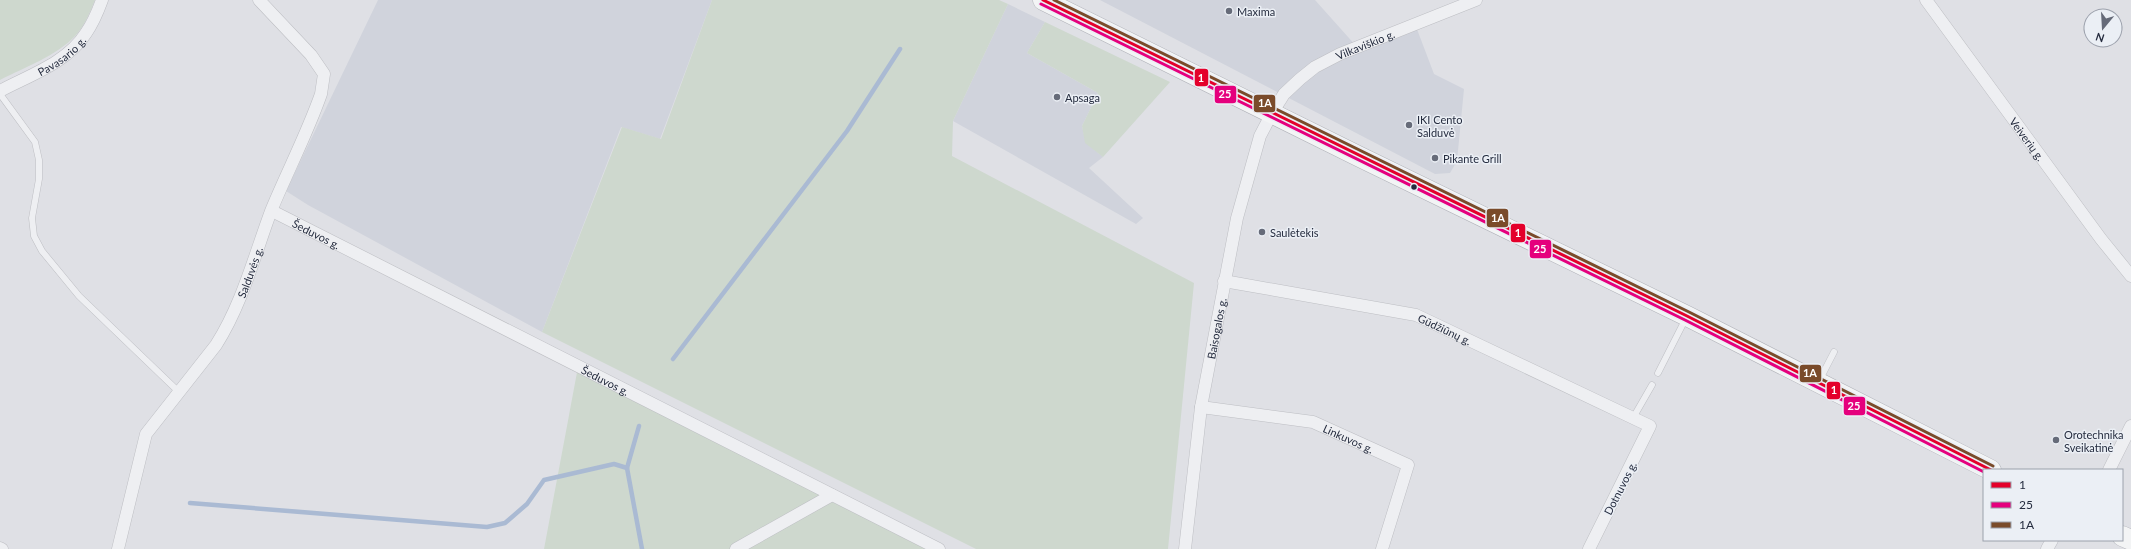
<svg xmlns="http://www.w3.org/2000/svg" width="2131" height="549" font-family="Lato,sans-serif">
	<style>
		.built { fill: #d0d3dc }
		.green { fill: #ced8ce }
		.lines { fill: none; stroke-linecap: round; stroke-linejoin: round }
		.stream { stroke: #aabad3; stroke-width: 4.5 }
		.service-casing { stroke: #bdbec3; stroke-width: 7 }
		.minor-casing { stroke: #bdbec3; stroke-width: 13 }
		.trunk-casing { stroke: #b1b3ba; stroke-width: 21 }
		.service { stroke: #eeeff2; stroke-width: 6 }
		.minor { stroke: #eeeff2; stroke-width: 12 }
		.trunk { stroke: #f3f4f5; stroke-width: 20 }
		.bus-1-casing { stroke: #ebeff5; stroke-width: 6 }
		.bus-2-casing { stroke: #ebeff5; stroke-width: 6 }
		.bus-3-casing { stroke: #ebeff5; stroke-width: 6 }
		.bus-1 { stroke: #e4002b; stroke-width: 3 }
		.bus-2 { stroke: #e5007d; stroke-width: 3 }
		.bus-3 { stroke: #7a4b2a; stroke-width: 3 }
		.poi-dot { fill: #666b79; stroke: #ebeff5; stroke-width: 1.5 }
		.bus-dot { fill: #252c3f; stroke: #ebeff5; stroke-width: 1.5 }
		.labels { text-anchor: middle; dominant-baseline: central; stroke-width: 3; stroke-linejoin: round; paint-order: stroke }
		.poi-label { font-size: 11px; fill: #252c3f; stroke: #ebeff5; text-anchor: start }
		.street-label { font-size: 11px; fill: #252c3f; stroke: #ebeff5 }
		.line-badge { stroke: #ebeff5; stroke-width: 1.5 }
		.badge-label { font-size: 11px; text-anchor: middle; font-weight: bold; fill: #fff }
	</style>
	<rect width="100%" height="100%" fill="#dfe0e5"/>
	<g class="built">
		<path d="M378 0H712L660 139 621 127 542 332 308 205 286 191Z"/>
		<path d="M1100 0H1315L1357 47 1415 24 1434 74 1464 89 1457 161 1450 173 1435 174Z"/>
		<path d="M1008 4 1045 22 1027 53 1098 93 1082 126 1086 143 1103 157 1089 168 1143 218 1136 224 953 121Z"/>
	</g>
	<g class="green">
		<path d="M0 0H95C90 12 85 25 76 35 57 56 25 67 0 80Z"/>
		<path d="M712 0H999L1008 4 953 121 952 156 1194 283 1168 549H976L542 332 622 127 661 139Z"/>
		<path d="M1045 22 1170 82 1103 157 1085 143 1082 126 1098 93 1027 53Z"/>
		<path d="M578 367 939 549H544Z"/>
	</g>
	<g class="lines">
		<g class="stream">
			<path d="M673 359 847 131 900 49"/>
			<path d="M639 426 627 468 642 549"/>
			<path d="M190 503 487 527 505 523 527 504 544 480 614 464 627 468"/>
		</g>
		<g class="service-casing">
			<g id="service">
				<path d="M0 94 35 142 39 160V179L32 218 34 236 42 251 79 296 179 392"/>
				<path d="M1658 373 1686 318"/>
				<path d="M1819 381 1834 352"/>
				<path d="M1633 418 1652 385"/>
			</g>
		</g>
		<g class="minor-casing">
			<g id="minor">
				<path id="s1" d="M1926 0 2101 239 2131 276"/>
				<path id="s2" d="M0 91C30 75 67 63 86 33 93 23 98 11 102 0"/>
				<path id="s3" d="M272 211 939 549"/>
				<path id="s4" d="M1224 281 1416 315 1650 426 1589 549"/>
				<path id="s5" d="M1201 407 1313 422 1408 465 1382 549"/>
				<path d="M2109 470 2131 426"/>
				<path d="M0 548 2 549"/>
				<path id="s6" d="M118 549 146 434 216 345C242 304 254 257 271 211 287 172 307 134 321 94L324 74 311 55 259 0"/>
				<path d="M736 549 832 495"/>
				<path id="s7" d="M1185 549 1201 407 1237 218 1260 136 1272 113 1284 94 1300 79 1315 67 1340 54 1476 0"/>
				<path d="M2047 549 2052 540"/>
			</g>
		</g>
		<g class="trunk-casing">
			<g id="trunk">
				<path d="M1043 0 1358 156 1687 316 1991 470"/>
				<path d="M2122 536 2131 540"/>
			</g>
		</g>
		<use href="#service" class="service"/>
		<use href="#minor" class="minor"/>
		<use href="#trunk" class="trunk"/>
		<g class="bus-1-casing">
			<path id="bus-1" d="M1043 0 1687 316 1991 470"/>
		</g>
		<g class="bus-2-casing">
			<path id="bus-2" d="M1041 4 1685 320 1984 472"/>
		</g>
		<g class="bus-3-casing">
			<path id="bus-3" d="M1054 0 1689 312 1993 466"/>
		</g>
		<use href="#bus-1" class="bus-1"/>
		<use href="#bus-2" class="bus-2"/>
		<use href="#bus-3" class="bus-3"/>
	</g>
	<g class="poi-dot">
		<circle cx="1229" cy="11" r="4"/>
		<circle cx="1057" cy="97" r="4"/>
		<circle cx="1409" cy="125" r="4"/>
		<circle cx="1435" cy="158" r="4"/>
		<circle cx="1262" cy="232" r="4"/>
		<circle cx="2056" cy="440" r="4"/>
	</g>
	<circle class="bus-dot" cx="1414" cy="187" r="3.5"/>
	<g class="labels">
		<g class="poi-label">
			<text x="1237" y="11">Maxima</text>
			<text x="1065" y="97">Apsaga</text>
			<text x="1417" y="119">IKI Cento<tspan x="1417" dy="13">Salduvė</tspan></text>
			<text x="1443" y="158">Pikante Grill</text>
			<text x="1270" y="232">Saulėtekis</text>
			<text x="2064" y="434">Orotechnika<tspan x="2064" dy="13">Sveikatinė</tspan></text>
		</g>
		<g class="street-label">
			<text stroke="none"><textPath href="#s7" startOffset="565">Vilkaviškio g.</textPath></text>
			<text stroke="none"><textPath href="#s2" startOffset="71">Pavasario g.</textPath></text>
			<text stroke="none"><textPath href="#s1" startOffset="172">Veiverių g.</textPath></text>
			<text stroke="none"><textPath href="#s3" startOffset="50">Šeduvos g.</textPath></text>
			<text stroke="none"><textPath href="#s6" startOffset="312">Salduvės g.</textPath></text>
			<text stroke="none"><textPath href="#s7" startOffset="223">Baisogalos g.</textPath></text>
			<text stroke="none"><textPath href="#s4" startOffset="227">Gūdžiūnų g.</textPath></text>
			<text stroke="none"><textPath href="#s3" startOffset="374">Šeduvos g.</textPath></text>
			<text stroke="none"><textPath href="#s5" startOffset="152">Linkuvos g.</textPath></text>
			<text transform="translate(1620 488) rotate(-63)">Dotnuvos g.</text>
		</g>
	</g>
	<g class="line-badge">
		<rect x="1194" y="68" width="15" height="19" rx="4" fill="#e4002b"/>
		<rect x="1214" y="85" width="23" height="19" rx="4" fill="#e5007d"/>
		<rect x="1253" y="94" width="23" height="19" rx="4" fill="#7a4b2a"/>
		<rect x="1486" y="208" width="23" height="20" rx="4" fill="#7a4b2a"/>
		<rect x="1510" y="223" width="16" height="20" rx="4" fill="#e4002b"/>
		<rect x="1529" y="239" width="23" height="20" rx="4" fill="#e5007d"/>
		<rect x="1799" y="364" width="23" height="19" rx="4" fill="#7a4b2a"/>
		<rect x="1826" y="381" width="15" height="19" rx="4" fill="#e4002b"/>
		<rect x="1843" y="396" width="23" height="20" rx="4" fill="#e5007d"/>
	</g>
	<g class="badge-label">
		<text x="1201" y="82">1</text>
		<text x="1225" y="98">25</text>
		<text x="1265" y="107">1A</text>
		<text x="1498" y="222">1A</text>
		<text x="1518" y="237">1</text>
		<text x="1540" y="253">25</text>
		<text x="1810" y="377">1A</text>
		<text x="1834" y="394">1</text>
		<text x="1854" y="410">25</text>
	</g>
	<rect x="1983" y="469" width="140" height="72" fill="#ebeff5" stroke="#9ca1ac"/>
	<rect x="1991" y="482" width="20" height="6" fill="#e4002b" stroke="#9ca1ac"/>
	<text x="2019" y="489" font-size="12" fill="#252c3f">1</text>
	<rect x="1991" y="502" width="20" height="6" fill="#e5007d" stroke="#9ca1ac"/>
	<text x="2019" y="509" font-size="12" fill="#252c3f">25</text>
	<rect x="1991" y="522" width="20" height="6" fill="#7a4b2a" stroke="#9ca1ac"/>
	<text x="2019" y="529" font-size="12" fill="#252c3f">1A</text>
	<g transform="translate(2103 28) rotate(198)"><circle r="19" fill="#ebeff5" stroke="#9ca1ac"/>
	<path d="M0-3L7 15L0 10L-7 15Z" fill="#666b79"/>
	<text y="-6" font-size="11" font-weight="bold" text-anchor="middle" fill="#252c3f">N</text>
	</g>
</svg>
